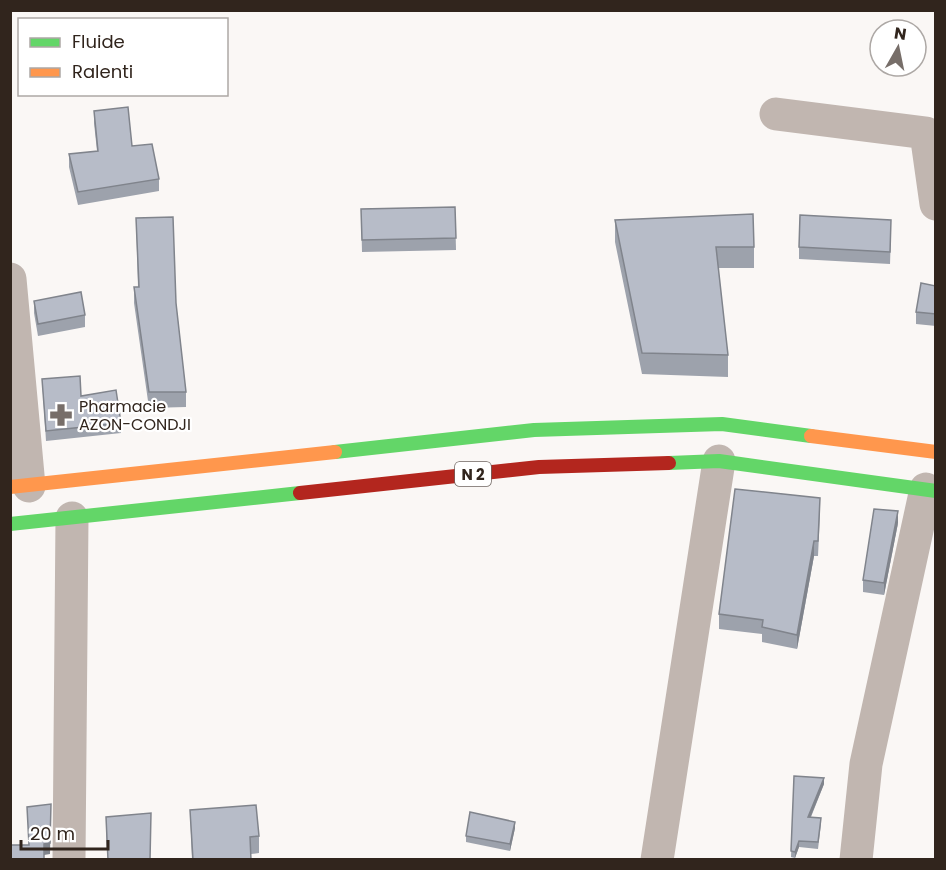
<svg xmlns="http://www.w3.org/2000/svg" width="946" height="870" font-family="Poppins,sans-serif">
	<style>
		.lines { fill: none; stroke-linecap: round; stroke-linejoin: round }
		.street { stroke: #c1b6b0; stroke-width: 33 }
		.fast { stroke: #63d668; stroke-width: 14 }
		.slow { stroke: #ff974d; stroke-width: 14 }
		.jam { stroke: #b3261e; stroke-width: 14 }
		.wall { fill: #9da2ac }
		.shaded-wall { fill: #80848c }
		.building { fill: #b7bcc8; stroke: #80848c; stroke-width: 1.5 }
		.labels { text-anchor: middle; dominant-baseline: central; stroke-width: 4.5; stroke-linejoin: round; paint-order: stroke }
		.shield { fill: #fff; stroke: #6f6661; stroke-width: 1.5 }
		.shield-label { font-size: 15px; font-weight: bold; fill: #31251d }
		.poi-label { font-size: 16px; fill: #31251d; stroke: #fff; text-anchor: start }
	</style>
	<rect width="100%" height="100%" fill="#faf7f5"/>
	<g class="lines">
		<g class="street">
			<path d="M776 114 926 133 936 204"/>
			<path d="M10 279 29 486"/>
			<path d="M69 860 72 518"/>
			<path d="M657 860 719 461"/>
			<path d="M856 860 866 764 926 489"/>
		</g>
		<g class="fast">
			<path d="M335 452 534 430 722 424 811 436"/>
			<path d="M669 463 719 461 936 491"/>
			<path d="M10 524 300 493"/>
		</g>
		<g class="slow">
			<path d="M811 436 936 452"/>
			<path d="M10 487 335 452"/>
		</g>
		<path class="jam" d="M300 493 539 467 669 463"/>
	</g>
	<g class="wall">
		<path d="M94 111 132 146 159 179V191L78 205 69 167V154L97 151 94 123Z"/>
		<path d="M455 207 456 250 362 252 361 209Z"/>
		<path d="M136 218 176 303 186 392V407L149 408 134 303V287H138Z"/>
		<path d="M615 220 754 247V268H718L728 355V377L642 374 615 242Z"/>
		<path d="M891 232 890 264 799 259V247Z"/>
		<path d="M936 286V326L916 324V312Z"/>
		<path d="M34 301 85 315V327L38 336 34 313Z"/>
		<path d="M42 379 81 396 121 423V433L46 441Z"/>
		<path d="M820 513 818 556H814L797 649 762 642V634L719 629V614Z"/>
		<path d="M898 523 884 595 863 592V580Z"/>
		<path d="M794 776 824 784 811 817 821 824 818 849 799 847 795 858 791 857Z"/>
		<path d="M190 810 259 836V853L251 854V860H192Z"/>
		<path d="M106 817 151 860H108L106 834Z"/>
		<path d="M515 828 510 851 466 842V836Z"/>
	</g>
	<g class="shaded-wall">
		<path d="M898 511V523L884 595V583Z"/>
		<path d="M814 541V556L797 649V635Z"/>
		<path d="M824 778V784L808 823V817Z"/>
		<path d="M51 804 50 854 44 855V844Z"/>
		<path d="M515 822V828L510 851V844Z"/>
		<path d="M799 841V847L795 858V852Z"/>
	</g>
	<g class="building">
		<path d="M128 107 132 146 152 144 159 179 78 192 69 154 98 151 94 111Z"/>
		<path d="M455 207 456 238 362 240 361 209Z"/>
		<path d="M753 214 754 247H716L728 355 642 353 615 220Z"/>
		<path d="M800 215 891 220 890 252 799 247Z"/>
		<path d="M173 217 176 303 186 392H149L134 287H139L136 218Z"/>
		<path d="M921 283 936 286V314L916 312Z"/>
		<path d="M81 292 85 315 38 324 34 301Z"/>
		<path d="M80 376 81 396 116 390 121 423 46 431 42 379Z"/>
		<path d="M735 489 820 498 818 541H814L797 635 762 627 763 620 719 614Z"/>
		<path d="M874 509 898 511 884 583 863 580Z"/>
		<path d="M794 776 824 778 808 817 821 818 818 842 799 841 795 852 791 851Z"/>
		<path d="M51 804 50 843 44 844V860H10V845H29L27 807Z"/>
		<path d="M256 805 259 836 250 837 251 860H193L190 810Z"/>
		<path d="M470 812 515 822 510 844 466 836Z"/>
		<path d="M151 813 150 860H108L106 817Z"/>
	</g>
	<defs>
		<g id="pharmacy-bare" transform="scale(1.8)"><path d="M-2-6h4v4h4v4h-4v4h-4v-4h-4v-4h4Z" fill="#776e69" stroke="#fff" stroke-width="2.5" paint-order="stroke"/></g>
	</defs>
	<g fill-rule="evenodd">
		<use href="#pharmacy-bare" x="61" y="415"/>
	</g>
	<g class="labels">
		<rect class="shield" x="455" y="462" width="36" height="24" rx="4.5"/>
		<g class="shield-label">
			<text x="473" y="474">N 2</text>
		</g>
		<g class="poi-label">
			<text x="79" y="406">Pharmacie<tspan x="79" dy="18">AZON-CONDJI</tspan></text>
		</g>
	</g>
	<rect width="946" height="870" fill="none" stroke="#31251d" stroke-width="24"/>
	<rect x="18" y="18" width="210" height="78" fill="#ffffff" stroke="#ada8a5" stroke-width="1.5"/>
	<rect x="30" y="38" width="30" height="9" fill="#63d668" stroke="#ada8a5" stroke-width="1.5"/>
	<text x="72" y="48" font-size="18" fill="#31251d">Fluide</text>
	<rect x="30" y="68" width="30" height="9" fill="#ff974d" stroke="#ada8a5" stroke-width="1.5"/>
	<text x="72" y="78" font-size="18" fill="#31251d">Ralenti</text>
	<g transform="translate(898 48) rotate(9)"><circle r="28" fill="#ffffff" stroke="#ada8a5" stroke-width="1.5"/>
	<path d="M0-4.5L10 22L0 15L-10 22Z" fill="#776e69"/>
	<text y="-9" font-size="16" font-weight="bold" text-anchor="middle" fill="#31251d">N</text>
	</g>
	<path d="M21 840v9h87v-9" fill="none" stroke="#31251d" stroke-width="3"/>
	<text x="30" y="840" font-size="18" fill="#31251d" stroke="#ffffff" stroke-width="4.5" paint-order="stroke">20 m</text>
</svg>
